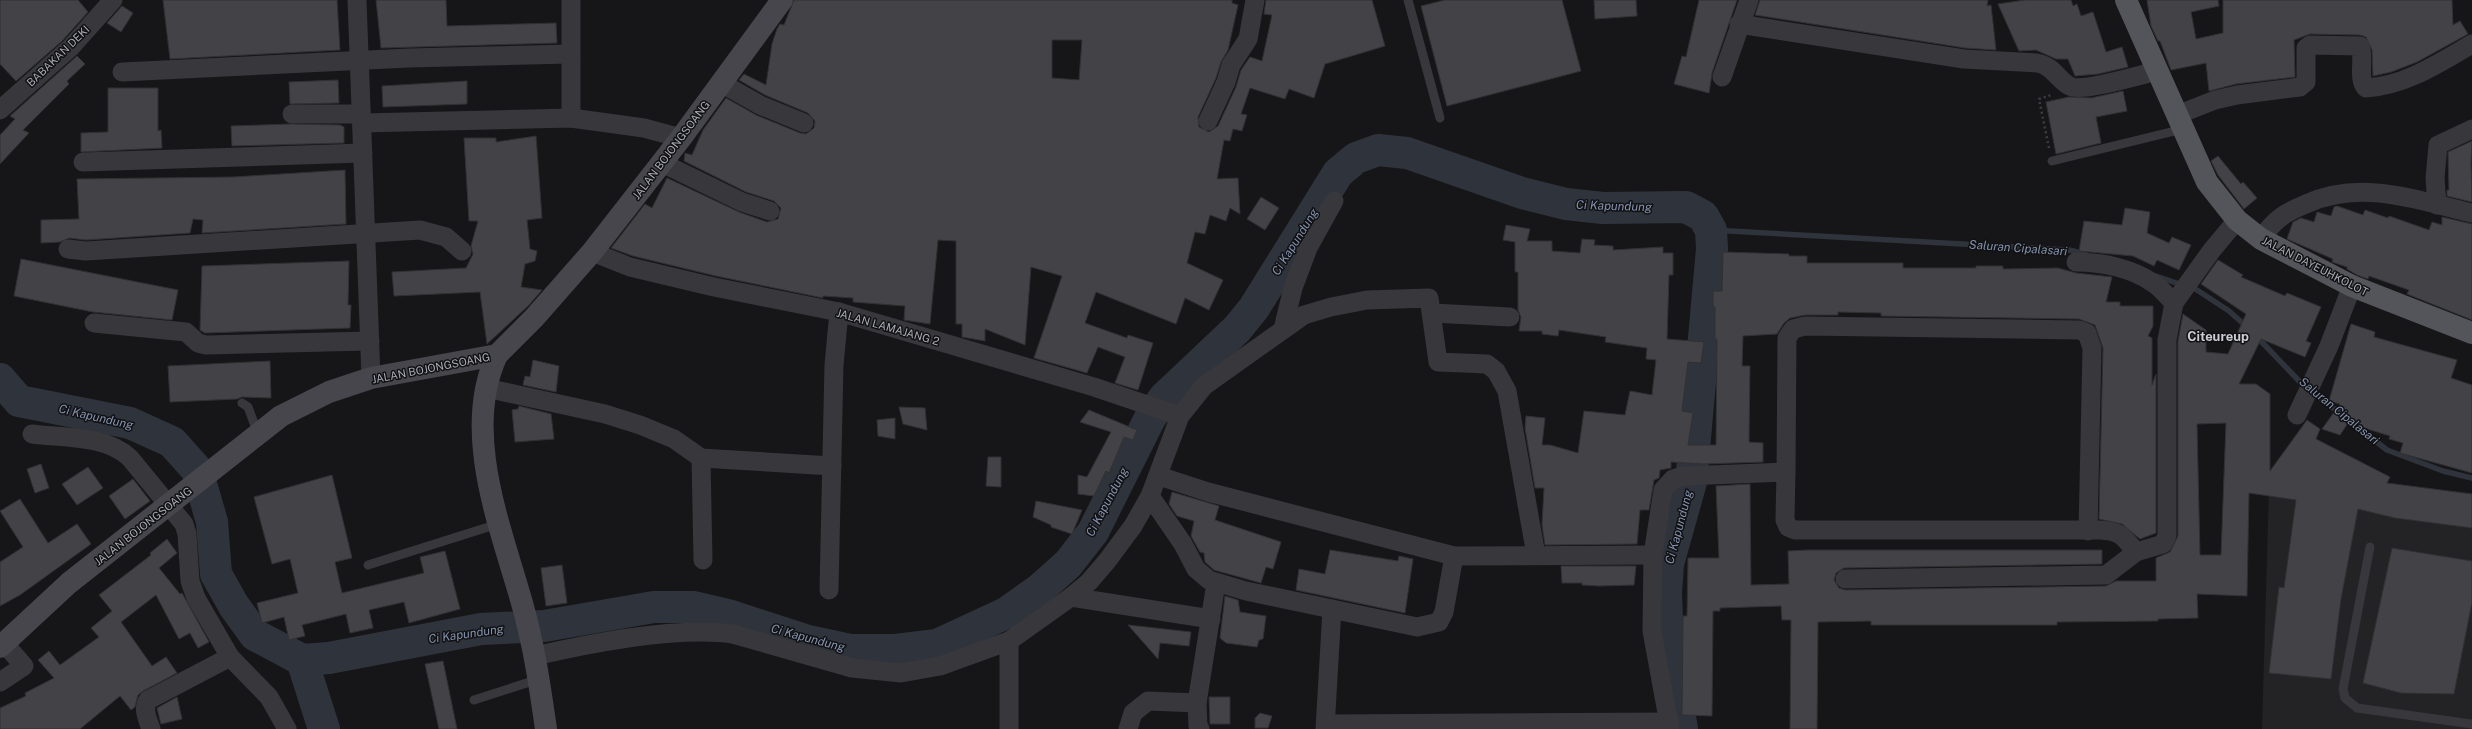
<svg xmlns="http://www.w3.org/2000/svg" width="2472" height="729" font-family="'Public Sans',sans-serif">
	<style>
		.built { fill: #232224 }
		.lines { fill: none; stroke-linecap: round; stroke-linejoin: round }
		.stream { stroke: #2f343c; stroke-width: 5.5 }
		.river { stroke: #2f343c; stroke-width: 32 }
		.building { fill: #434347; stroke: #313033; fill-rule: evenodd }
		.path { stroke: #3d3e43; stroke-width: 2.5; stroke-dasharray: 2 3; stroke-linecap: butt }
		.lane { stroke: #37373c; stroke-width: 9 }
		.street { stroke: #37373c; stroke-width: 19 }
		.secondary { stroke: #46464c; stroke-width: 22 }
		.primary { stroke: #54545b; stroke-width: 22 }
		.labels { text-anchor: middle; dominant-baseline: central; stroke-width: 3; stroke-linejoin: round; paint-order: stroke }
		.street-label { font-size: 11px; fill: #a9abb6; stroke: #111113 }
		.water-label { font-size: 12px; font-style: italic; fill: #8492ae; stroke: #111113 }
		.quarter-label { font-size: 13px; font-weight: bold; fill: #cacbd3; stroke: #111113 }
	</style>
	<rect width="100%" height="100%" fill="#161618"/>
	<path class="built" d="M2269 489 2472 520V729H2262Z"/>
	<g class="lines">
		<g class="stream">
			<path d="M1711 230 2069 250 2085 254"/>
			<path d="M2156 276 2197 290 2229 311 2247 327"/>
			<path d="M2256 336 2302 384 2341 414"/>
			<path d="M2351 422 2387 450 2443 471 2472 478"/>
		</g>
		<g class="river">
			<path d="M0 379 19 401 130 423 172 442 197 470 212 522 216 574 234 606 255 635 302 660 329 658 481 629 544 626 654 607H694L728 615 808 641 850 650H895L937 645 1006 613 1040 589 1068 564 1093 532 1150 418 1164 398 1237 329 1254 308 1338 173 1356 158 1378 150 1407 153 1522 193 1566 204 1603 208 1686 207 1703 216 1711 230 1712 249 1691 482 1668 564 1666 593 1668 649 1682 729"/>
			<path d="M302 660 324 729"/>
		</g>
	</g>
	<g class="building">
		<path d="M0 0H78L88 12 62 41 16 81 0 64Z"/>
		<path d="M163 0H337L340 50 170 59Z"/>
		<path d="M376 0H446L447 26 556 23 557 43 381 48Z"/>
		<path d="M794 0H1232V3L1238 5 1228 50 1221 62 1216 78 1198 117 1199 127 1209 132 1218 126 1236 87 1241 70 1250 57 1262 61 1272 15 1264 14 1266 0H1372L1385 46 1325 64 1314 98 1289 89 1285 99 1250 88 1241 114 1247 115 1242 131 1233 129 1230 141 1224 140 1217 179 1238 178 1240 214 1230 208 1226 221 1210 215 1205 234 1195 232 1187 263 1223 280 1209 310 1185 298 1176 324 1096 292 1085 323 1127 338 1128 335 1153 343 1138 390 1115 383 1125 357 1098 347 1087 373 1034 358 1062 276 1031 267 1025 345 985 329V341L962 337V324H956V241L938 240 930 324 904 320 905 306 853 302V298L823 296V298L716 276 633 256 611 248 645 204 652 208 667 178 739 212 767 222 778 219 781 208 774 201 746 192 684 161 685 153 692 155 703 130 726 98 756 115 800 133 806 134 814 128 815 121 808 113 765 95 739 80 744 74 766 85 772 44 777 29 780 24 784 25ZM1052 40H1082L1079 80 1052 78Z"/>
		<path d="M1445 0H1562L1581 71 1447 106 1421 6Z"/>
		<path d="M1594 0H1636L1637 16 1595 19Z"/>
		<path d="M1699 0H1737L1712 73 1709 93 1674 84 1682 56 1686 57Z"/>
		<path d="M1760 0H1988L1987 6 1991 5 1996 50 1965 48 1755 15Z"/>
		<path d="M2025 0H2071L2073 6 2077 4 2081 16 2093 12 2106 52 2122 47 2128 67 2098 74 2075 76 2068 59H2056L2036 50 2019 51 1998 4Z"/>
		<path d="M2147 0H2218L2219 6 2191 12 2196 39 2223 33V0H2452L2453 25 2460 21 2468 34 2417 62 2391 72 2373 76 2372 50 2366 37 2360 35 2310 34 2294 40 2295 77 2236 84 2209 91 2206 63 2171 70 2160 41H2158L2151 26Z"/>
		<path d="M122 6 133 13 121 32 107 23Z"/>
		<path d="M77 56 85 64 67 81 69 84 23 130 29 133 0 164V135L15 119 10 116Z"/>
		<path d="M338 80 339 103 290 104 289 82Z"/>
		<path d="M467 81V104L383 107 382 86Z"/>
		<path d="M108 88H158V131L161 130 162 148 81 152V133L108 132Z"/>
		<path d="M2123 91 2127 111 2096 117 2101 143 2056 154 2046 102 2069 97 2091 98Z"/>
		<path d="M290 124 340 125 344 127V143L232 146 231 126Z"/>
		<path d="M536 136 542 218 527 220 530 249 537 251 535 261 525 264 521 287 542 290 529 305 487 344 480 292 394 296 392 272 466 268 473 254 471 246 478 221H469L464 138H496V142Z"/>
		<path d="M2472 141 2471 163 2472 202 2447 196V190H2449L2448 152Z"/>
		<path d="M2218 156 2241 184 2243 182 2257 198 2244 209 2218 175 2211 161Z"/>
		<path d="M345 170 346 224 202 233 203 220 193 219 190 233 86 240 69 238 60 242 41 243V220L79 219 77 179 233 177Z"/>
		<path d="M1261 197 1279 208 1265 230 1247 219Z"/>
		<path d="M2337 206 2363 215 2365 210 2388 218 2389 216 2429 230 2432 222 2442 225V217L2472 224V320L2407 294 2409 290 2369 276 2368 279 2357 275 2347 269V267L2332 262 2333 259 2287 239 2293 222 2301 218 2314 222 2317 212 2331 216 2334 207Z"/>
		<path d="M2125 208 2150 212 2147 233 2169 243 2172 237 2191 245 2179 270 2157 260 2154 266 2133 256 2079 251 2084 221 2122 225Z"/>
		<path d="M1506 225 1530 229 1527 241H1552V251L1580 253 1582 239 1595 240 1594 245 1613 246V250L1663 247V253H1673V275H1669L1667 339 1704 342 1701 363 1688 362 1682 411 1693 413 1688 445H1716L1717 339H1715V307H1713V291H1722L1723 252 1789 254V256H1807V263H1903V268H1976V266H2003V269L2058 268 2076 273 2112 277 2106 302H2120V306H2153V326L2148 336 2152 338V385L2156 374V533L2140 539 2122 524 2099 519 2103 348 2095 325 2079 319 1881 316V313L1838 312V315H1805L1790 318 1784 323 1777 334 1743 336 1742 366H1750L1749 442 1763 443V462L1702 464 1671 462V468L1660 470 1659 478 1654 480 1649 510H1640L1637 544 1545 545 1542 525 1544 488H1535L1525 428 1526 416 1545 418 1542 445H1550L1578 453 1584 411 1625 415 1630 391 1652 395 1656 360 1646 359 1647 348 1605 342 1606 337 1559 330 1558 336 1542 334V331H1519L1521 317 1518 310V272H1515V242L1503 240Z"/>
		<path d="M21 259 178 290 172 320 93 312 14 296Z"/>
		<path d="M2218 260 2243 275 2241 277 2285 296 2287 293 2321 307 2306 341 2311 343 2305 357 2261 339 2239 384H2256L2270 394V471L2307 420 2320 429 2316 439 2390 477 2387 483 2472 494V528L2395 518 2358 509 2341 599 2331 679 2269 673 2279 587 2284 588 2296 500 2249 493 2247 596 2197 594 2198 618 2158 619V621L2057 622V625H1871V621L1818 622 1817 729H1790L1791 620H1782L1781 606 1720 608V611H1713L1712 716 1682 715 1683 616H1687L1688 558H1719L1716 486 1750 484 1751 585 1789 584 1788 551 1808 550H2102V564L1844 568 1836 573 1834 580 1839 588 1845 590 2106 586 2116 581H2156V558L2170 552 2178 536V341L2183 314 2206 330V352L2228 354 2246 314 2201 284ZM2226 423 2221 555H2200L2197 424Z"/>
		<path d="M349 261 348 305H351L350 328 205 333 200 330 202 266Z"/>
		<path d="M2351 324 2375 332 2374 337 2457 360 2451 378 2472 385V473L2400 453 2403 443 2389 439 2390 436 2348 423 2340 435 2322 429 2340 404 2329 401Z"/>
		<path d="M533 360 559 366 556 392 523 385 525 376 530 377Z"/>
		<path d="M270 361 271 398 242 397 237 399 170 402 168 366Z"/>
		<path d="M519 406 551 414 554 439 515 442 512 410 518 409Z"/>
		<path d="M899 407 925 408 927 430 903 424Z"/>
		<path d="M1089 410 1137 430 1133 440 1124 437 1109 473 1106 471 1094 496 1078 494V475L1087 477 1111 432 1080 422Z"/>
		<path d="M895 418V439L878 436 877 420Z"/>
		<path d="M988 457H1001V487L986 486Z"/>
		<path d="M41 464 49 488 35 493 27 469Z"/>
		<path d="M88 467 103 488 77 505 62 484Z"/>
		<path d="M332 475 352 558 335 562 342 593 424 573 420 557 445 551 460 609 409 623 404 602 369 610 373 628 350 633 346 614 302 625 305 636 289 640 284 617 262 623 257 603 298 593 290 559 272 564 254 497Z"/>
		<path d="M133 479 150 501 125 519 109 496Z"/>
		<path d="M1172 492 1219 506 1215 520 1281 542 1273 569 1266 567 1261 583 1214 570 1205 562 1204 553 1200 552 1191 536 1194 521 1177 516 1169 504Z"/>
		<path d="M20 499 48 543 77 524 91 544 20 595 0 606V562L23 547 0 511Z"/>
		<path d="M1036 501 1082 510 1072 534 1051 527V525L1033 517Z"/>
		<path d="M167 539 177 553 159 568 180 594 182 593 209 642 198 648 190 633 179 639 156 595 121 622 152 666 166 657 177 673 143 691 138 695 135 707 131 710 120 696 80 729H0V708L26 696 25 693 54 678 38 660 49 651 60 665 99 637 91 628 112 611 99 595 151 555 150 553Z"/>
		<path d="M2392 548 2472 561V602L2454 694 2401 693 2363 683Z"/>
		<path d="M1330 550 1398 561 1399 556 1413 559 1405 613 1296 590 1299 569 1325 574Z"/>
		<path d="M562 565 567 603 546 606 541 568Z"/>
		<path d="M1561 566H1636L1634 585 1599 586 1582 585V583H1562Z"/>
		<path d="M1225 596 1238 600 1240 612 1266 616 1263 639 1259 640 1257 647 1226 643 1220 638Z"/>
		<path d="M1128 625 1191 632 1189 646 1160 643 1158 659Z"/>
		<path d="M443 661 457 729H439L425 664Z"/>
		<path d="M177 697 182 719 161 724 157 708Z"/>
		<path d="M1209 697H1230V724H1210Z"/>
		<path d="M1260 713 1272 716 1268 728H1255V718Z"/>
	</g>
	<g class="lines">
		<path class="path" d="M2049 148 2039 99 2051 95"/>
		<g class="lane">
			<path d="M1408 0 1440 118"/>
			<path d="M2052 161 2183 129"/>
			<path d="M242 403 248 407 258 434"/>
			<path d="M2370 547 2343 689 2345 698 2357 708 2472 724"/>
			<path d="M368 565 498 524"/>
			<path d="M474 700 539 679"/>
		</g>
		<g class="street">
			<path d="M357 0 371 378"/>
			<path d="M571 0V118"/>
			<path d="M1739 24 1964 59 2037 63C2055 66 2059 83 2072 87 2086 91 2140 75 2157 71"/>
			<path d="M122 72 409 58 570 54"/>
			<path d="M1722 77 1749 0"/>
			<path d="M721 83 760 105 804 123"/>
			<path d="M0 110 71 47 113 0"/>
			<path d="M292 114H361"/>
			<path d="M2177 115 2215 100 2237 95 2300 87 2306 82V48L2310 45 2360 46C2365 58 2357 79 2366 88 2405 86 2439 63 2472 44"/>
			<path d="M1208 121 1226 82 1231 65 1248 39 1255 0"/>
			<path d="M362 123 571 118 644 128 681 138"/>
			<path d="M83 162 363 153"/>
			<path d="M662 163 742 202 770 211"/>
			<path d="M2437 205 2435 178 2438 145 2472 129"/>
			<path d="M2261 239C2275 219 2284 213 2306 204 2361 179 2416 200 2472 213"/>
			<path d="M68 249 86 251 420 230 446 237 462 251"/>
			<path d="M592 252 630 267 714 287 839 312 1094 387 1180 416"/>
			<path d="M2076 262C2101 262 2132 268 2153 283 2161 288 2167 296 2174 303"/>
			<path d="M1432 313 1510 317"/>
			<path d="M94 323 186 332 198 343 206 345 370 341"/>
			<path d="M1283 329 1293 288 1308 248 1334 201"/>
			<path d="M486 388 605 414 640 425 674 439 701 458 832 466"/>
			<path d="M2297 415 2329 346 2352 286"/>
			<path d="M32 434C64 438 106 435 130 458L184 524 187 534 190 581 196 598 230 657 269 697 287 729"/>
			<path d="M701 458 703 560"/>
			<path d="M1786 472 1787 338 1793 329 1805 326 2079 330 2087 333 2092 348 2088 531"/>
			<path d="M1159 476 1208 492 1454 556 1653 555"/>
			<path d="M1150 496 1183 544 1196 569 1209 580 1246 591 1417 627 1439 622 1444 612 1454 556"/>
			<path d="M1845 579 2106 575 2136 552"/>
			<path d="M829 590 834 365 839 312"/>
			<path d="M1071 597 1211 619"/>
			<path d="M535 656C591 643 676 626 733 634L852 668 901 673 940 666 1009 641 1071 597 1089 582 1107 561 1133 526 1150 496 1180 416 1204 386 1304 315 1331 307 1367 300 1429 298 1438 362 1487 364 1496 371 1507 391 1536 555"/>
			<path d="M0 682 24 666 4 643"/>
			<path d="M1197 703 1216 583"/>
			<path d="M1326 724 1670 722"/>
			<path d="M151 729C148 720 142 709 148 700L230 657"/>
			<path d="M1009 729V641"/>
			<path d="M1128 729 1133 713 1148 701 1197 703 1198 726 1200 729"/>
			<path d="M1325 729 1332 609"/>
			<path d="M1670 729 1652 631 1653 555 1663 490 1673 479 1684 476 1786 472 1785 520 1788 527 1795 530H2100C2120 531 2123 536 2136 552L2163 544 2167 536V340L2174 303 2212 250 2237 220"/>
		</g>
		<g class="secondary">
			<path d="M497 355C461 432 501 528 522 603 534 645 540 687 546 729"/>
			<path d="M0 647 69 583 281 416 329 392 371 378 497 355 534 318 592 252 681 138 782 0"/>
		</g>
		<path class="primary" d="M2126 0 2207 182 2237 220 2261 239 2352 286 2472 333"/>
	</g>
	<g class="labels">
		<g class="street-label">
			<text transform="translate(58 56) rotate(-44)">BABAKAN DEKI</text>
			<text transform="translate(671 150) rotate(-53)">JALAN BOJONGSOANG</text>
			<text transform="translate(2315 266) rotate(27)">JALAN DAYEUHKOLOT</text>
			<text transform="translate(888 327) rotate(16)">JALAN LAMAJANG 2</text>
			<text transform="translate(431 368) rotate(-11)">JALAN BOJONGSOANG</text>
			<text transform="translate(143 526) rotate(-38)">JALAN BOJONGSOANG</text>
		</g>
		<g class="water-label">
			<text transform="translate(1614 206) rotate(2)">Ci Kapundung</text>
			<text transform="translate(1295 242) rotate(-58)">Ci Kapundung</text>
			<text transform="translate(2018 248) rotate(4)">Saluran Cipalasari</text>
			<text transform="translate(2339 411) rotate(39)">Saluran Cipalasari</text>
			<text transform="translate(96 417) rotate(13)">Ci Kapundung</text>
			<text transform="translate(1107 502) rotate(-62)">Ci Kapundung</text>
			<text transform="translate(1679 527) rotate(-75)">Ci Kapundung</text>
			<text transform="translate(466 634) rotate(-8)">Ci Kapundung</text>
			<text transform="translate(808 638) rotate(15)">Ci Kapundung</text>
		</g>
		<g class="quarter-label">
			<text x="2218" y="336">Citeureup</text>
		</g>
	</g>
</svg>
